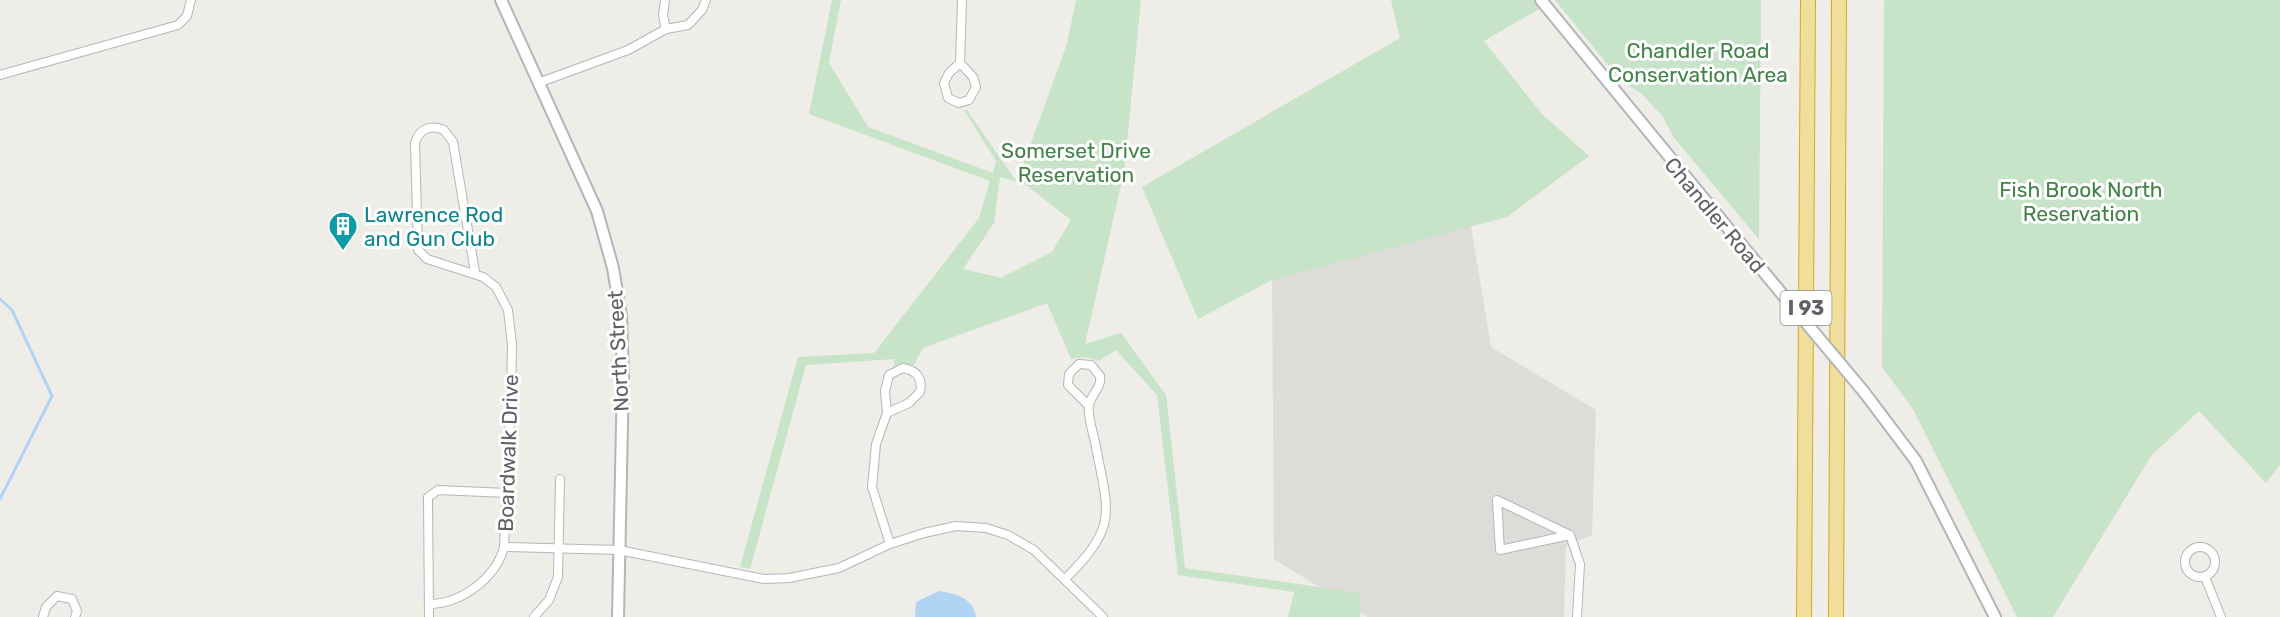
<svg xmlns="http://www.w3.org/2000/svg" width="2280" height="617" font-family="Rubik,sans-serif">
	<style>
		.industrial { fill: #dedcd9 }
		.green { fill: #c7e3c8 }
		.water { fill: #b1d4f5 }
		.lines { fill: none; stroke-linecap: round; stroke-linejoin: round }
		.stream { stroke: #b1d4f5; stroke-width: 3 }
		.street-casing { stroke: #b4b6ba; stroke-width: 10 }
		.secondary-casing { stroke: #b3b5b9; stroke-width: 14 }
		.highway-casing { stroke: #d9a81c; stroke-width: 16 }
		.street { stroke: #fff; stroke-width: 8 }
		.secondary { stroke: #fff; stroke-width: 10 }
		.highway { stroke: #f0df9c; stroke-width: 14 }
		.secondary-bridge-casing { stroke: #b3b5b9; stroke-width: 14; stroke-linecap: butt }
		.secondary-bridge { stroke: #fff; stroke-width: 10 }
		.labels { text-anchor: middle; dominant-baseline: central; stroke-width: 6; stroke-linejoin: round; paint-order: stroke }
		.shield { fill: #fff; stroke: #8e9093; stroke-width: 1.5 }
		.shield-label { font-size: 20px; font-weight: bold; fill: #5e6165 }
		.park-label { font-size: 21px; fill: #418247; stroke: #fff }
		.culture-label { font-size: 21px; fill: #0d838f; stroke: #fff; text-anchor: start }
		.street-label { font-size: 21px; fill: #5e6165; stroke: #fff }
	</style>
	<rect width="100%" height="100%" fill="#efede7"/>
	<path class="industrial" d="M1470 221 1491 347 1596 410 1592 535 1566 546 1564 617H1368L1274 559 1272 279Z"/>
	<g class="green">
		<path d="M832 0H841L829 63 868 127 993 173 996 161 964 110H967L1017 182 1000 177 994 223 963 269 1001 278 1052 252 1071 220 1018 179 1067 44 1076 0H1141L1124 172 1085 344 1121 333 1166 395 1185 568 1361 593 1360 617H1288L1294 592 1178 575 1157 395 1116 350 1099 361 1085 357 1071 359 1047 303 923 348 914 365 904 364 894 366V359L806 365 750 569 740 567 798 357 874 353 979 218 990 181 809 114Z"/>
		<path d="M1391 0H1534L1539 9 1484 41 1541 113 1589 156 1507 217 1272 280 1198 319 1142 187 1400 38Z"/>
		<path d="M1555 0H1761L1759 239 1674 138 1663 117 1642 94 1621 81Z"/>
		<path d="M1884 0H2280V465L2266 483 2199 411 2151 456 2053 617H2017L1914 411 1882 367Z"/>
	</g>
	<path class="water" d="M939 591C957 594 973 598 976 617H915L916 602Z"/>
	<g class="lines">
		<path class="stream" d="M0 299 12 310 52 396 0 499"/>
		<g class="street-casing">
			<g id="street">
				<path d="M665 0 663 15 666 29"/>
				<path d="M960 63 949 73 944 83 948 98 959 103 969 100 976 87 973 77 960 63 962 0"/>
				<path d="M0 75 178 25 187 16 191 0"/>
				<path d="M538 83 628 50 666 29 688 25 702 10 706 0"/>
				<path d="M887 413 885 391 889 375 903 368C917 371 923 378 920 392L909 403 887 413 876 444 872 487 890 544"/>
				<path d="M1570 535 1500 550 1497 500 1570 535 1580 564 1577 617"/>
				<circle cx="2200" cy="562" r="15"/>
				<path d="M504 547 619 550 764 579 789 578 839 568 890 544 924 533 956 526 986 528 1008 535 1034 550 1103 617"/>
				<path d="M2205 577 2221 617"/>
				<path d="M1065 579C1120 525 1108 512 1095 442 1093 432 1087 415 1089 405 1091 394 1102 388 1100 376L1091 365 1079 364 1069 374 1068 385 1089 406"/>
				<path d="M429 604C461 604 496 578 504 547L511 397 512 345 508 310 496 287 483 277 427 259 418 250 415 143C419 129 431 124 444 130L453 142 475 272"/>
				<path d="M43 617 46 607 57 596 72 599 77 611 75 617"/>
				<path d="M429 617 428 497 438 490 507 493"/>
				<path d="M534 617 549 600 558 577 560 479"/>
			</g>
		</g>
		<g class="secondary-casing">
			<g id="secondary">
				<path d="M501 0 597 211 613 268 621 316 623 377 618 617"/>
				<path d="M1541 0 1777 288"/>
				<path d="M1864 392 1916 461 1995 617"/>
			</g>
		</g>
		<g class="highway-casing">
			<g id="highway">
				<path d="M1804 617 1808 0"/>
				<path d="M1836 617 1839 0"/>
			</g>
		</g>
		<use href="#street" class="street"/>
		<use href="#secondary" class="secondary"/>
		<use href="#highway" class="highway"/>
		<g class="secondary-bridge-casing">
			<path id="secondary-bridge" d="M1777 288 1864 392"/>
		</g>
		<use href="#secondary-bridge" class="secondary-bridge"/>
	</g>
	<defs>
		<g id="building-pin" transform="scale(1.5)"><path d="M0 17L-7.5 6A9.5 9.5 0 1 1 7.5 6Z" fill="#0f9aa8" stroke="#fff"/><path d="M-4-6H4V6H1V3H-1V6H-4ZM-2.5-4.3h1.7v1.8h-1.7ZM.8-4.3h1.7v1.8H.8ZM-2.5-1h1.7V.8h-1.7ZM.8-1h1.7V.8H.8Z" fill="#fff"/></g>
	</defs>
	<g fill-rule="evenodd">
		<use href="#building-pin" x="343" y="226"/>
	</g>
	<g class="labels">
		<rect class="shield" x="1780.5" y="291" width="51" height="34" rx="4.5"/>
		<g class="shield-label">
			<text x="1806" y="308">I 93</text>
		</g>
		<g class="park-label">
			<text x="1698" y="50">Chandler Road<tspan x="1698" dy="24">Conservation Area</tspan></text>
			<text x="1076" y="150">Somerset Drive<tspan x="1076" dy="24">Reservation</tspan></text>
			<text x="2081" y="189">Fish Brook North<tspan x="2081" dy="24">Reservation</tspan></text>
		</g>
		<g class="culture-label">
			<text x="364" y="214">Lawrence Rod<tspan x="364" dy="24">and Gun Club</tspan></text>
		</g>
		<g class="street-label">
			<text transform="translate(1715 215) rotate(50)">Chandler Road</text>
			<text transform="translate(618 351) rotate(-93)">North Street</text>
			<text transform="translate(508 453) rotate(-88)">Boardwalk Drive</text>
		</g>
	</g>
</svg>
